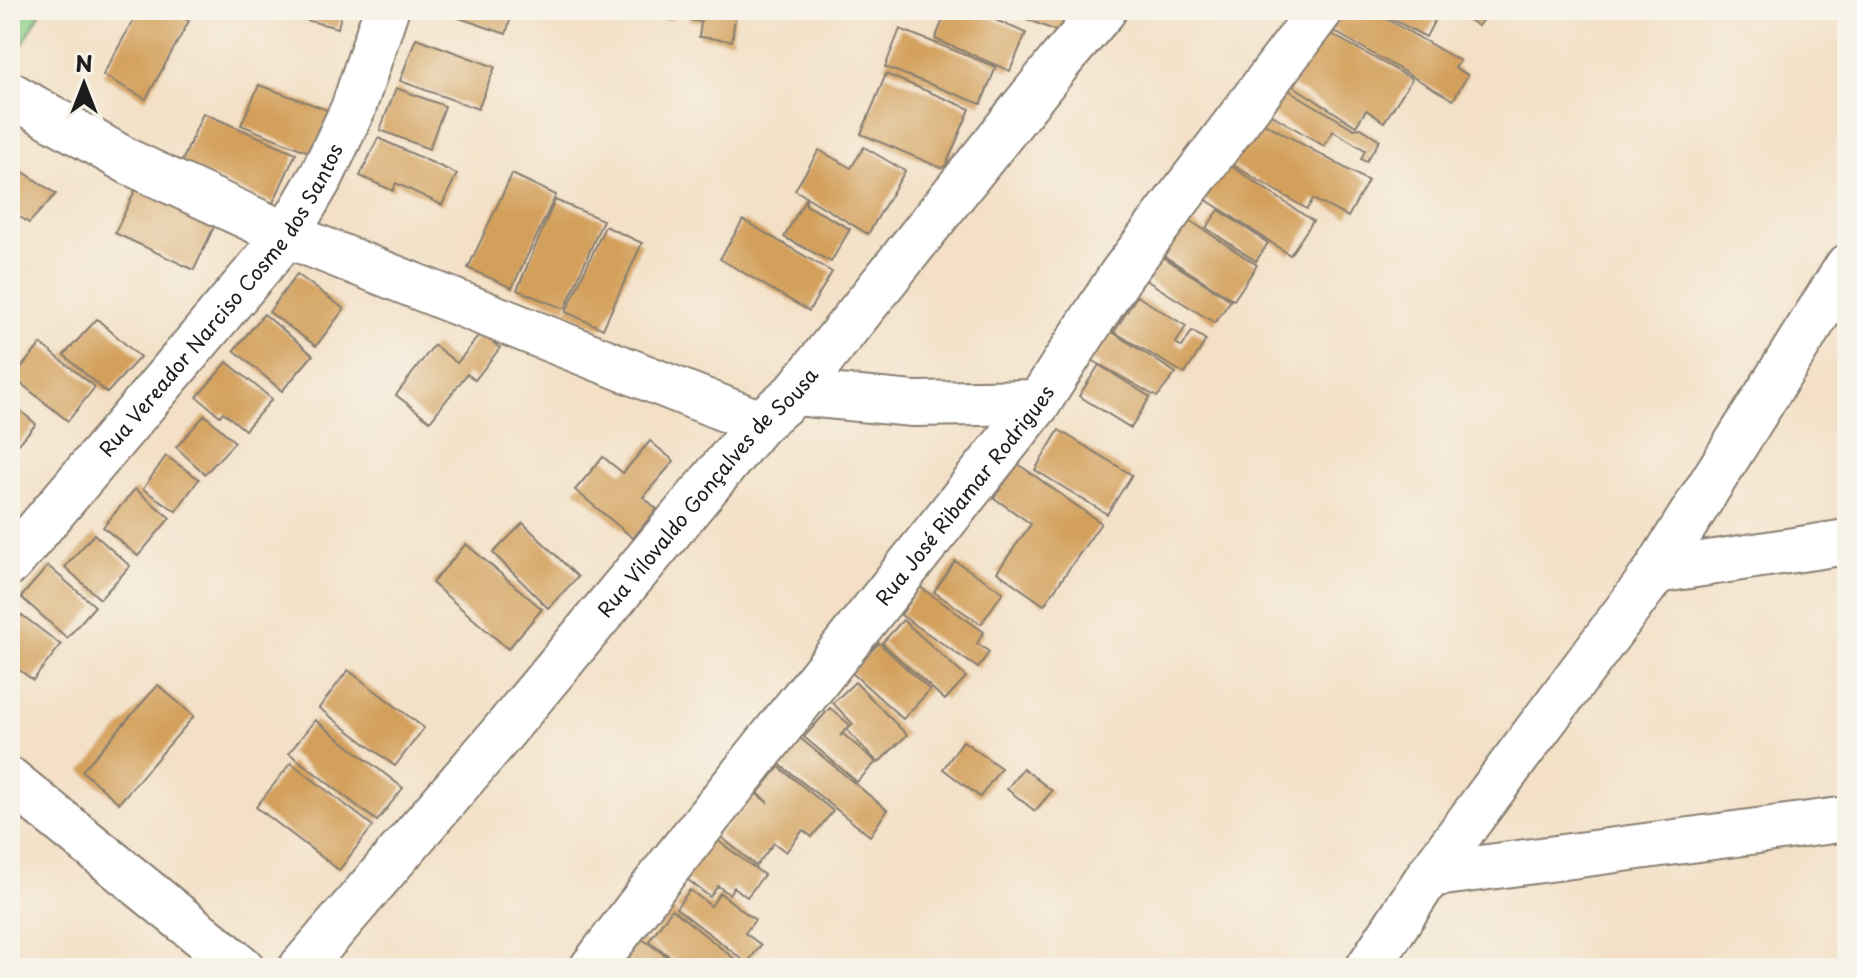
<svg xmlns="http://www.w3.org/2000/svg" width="1857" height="978" font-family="'Playpen Sans',sans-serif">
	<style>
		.green { fill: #8acf89; stroke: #537652; stroke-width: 2 }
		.building { fill: #d3a05b }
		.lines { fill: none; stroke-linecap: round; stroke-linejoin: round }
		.street-casing { stroke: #887e71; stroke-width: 48 }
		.street { stroke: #fff; stroke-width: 44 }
		.labels { text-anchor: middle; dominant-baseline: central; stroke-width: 6; stroke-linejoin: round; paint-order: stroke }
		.street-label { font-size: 20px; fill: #1c1c1c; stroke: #f7f3e8 }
	</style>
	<rect width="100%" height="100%" fill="#f7f3e8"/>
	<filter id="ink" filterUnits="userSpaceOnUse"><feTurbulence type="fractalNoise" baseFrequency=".0125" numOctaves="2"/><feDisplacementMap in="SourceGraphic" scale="16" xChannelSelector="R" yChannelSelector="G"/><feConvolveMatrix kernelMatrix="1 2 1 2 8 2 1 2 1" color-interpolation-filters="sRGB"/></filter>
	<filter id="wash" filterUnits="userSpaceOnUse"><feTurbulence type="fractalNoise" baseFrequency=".006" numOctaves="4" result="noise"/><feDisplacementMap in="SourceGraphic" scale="32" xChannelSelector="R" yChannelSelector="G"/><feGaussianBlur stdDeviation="1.8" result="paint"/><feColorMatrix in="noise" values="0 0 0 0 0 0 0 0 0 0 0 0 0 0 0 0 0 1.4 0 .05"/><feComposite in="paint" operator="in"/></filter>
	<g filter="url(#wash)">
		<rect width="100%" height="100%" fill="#f3e0c6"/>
		<path class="green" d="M10 10H42L10 67Z"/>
		<g id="blocks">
			<g class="building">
				<path d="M139 10H169L189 21 146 99 103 75Z"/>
				<path d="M265 10H342L338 28Z"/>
				<path d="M436 10H513L506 34Z"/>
				<path d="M648 10H674L673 20 647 17Z"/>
				<path d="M691 10H736L732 41 699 37 701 22 689 20Z"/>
				<path d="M947 10H972L1026 33 1010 71 935 39Z"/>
				<path d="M1005 10H1070L1061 33Z"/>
				<path d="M1335 10H1371L1460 61 1455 68 1468 75 1453 100 1325 26Z"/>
				<path d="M1375 10H1440L1426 37Z"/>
				<path d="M1455 10H1489L1478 26Z"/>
				<path d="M900 29 996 67 981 104 885 67Z"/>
				<path d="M1326 31 1412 79 1384 122 1366 110 1356 126 1293 86Z"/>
				<path d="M416 38 495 67 478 109 400 81Z"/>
				<path d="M886 74 970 109 946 165 941 168 861 134Z"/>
				<path d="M259 85 333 112 316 155 241 125Z"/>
				<path d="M396 88 445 106 429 149 380 130Z"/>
				<path d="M1285 88 1354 129 1361 128 1380 140 1366 162 1361 159 1365 150 1333 131 1324 146 1269 113Z"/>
				<path d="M203 113 296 153 273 203 181 164Z"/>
				<path d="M1259 120 1368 181 1348 217 1313 199 1307 209 1233 165Z"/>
				<path d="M378 138 457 174 442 205 396 183 393 191 360 176Z"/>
				<path d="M864 147 905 171 868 234 795 190 819 150 851 168Z"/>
				<path d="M1225 162 1313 221 1290 255 1202 197Z"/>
				<path d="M22 171 56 194 29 223 10 210V185Z"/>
				<path d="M512 174 556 195 512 288 468 268Z"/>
				<path d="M138 184 217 220 194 270 115 233Z"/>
				<path d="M806 198V205L850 229 831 262 784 237Z"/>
				<path d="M555 200 603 220 565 309 517 290Z"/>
				<path d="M1219 210 1268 243 1256 261 1206 228Z"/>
				<path d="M1180 214 1257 265 1234 300 1156 251Z"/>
				<path d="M743 220 832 272 809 311 720 259Z"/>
				<path d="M605 226 642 243 603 329 566 312Z"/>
				<path d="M1156 253 1231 300 1215 323 1141 277Z"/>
				<path d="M297 274 344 309 316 346 269 312Z"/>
				<path d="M1137 296 1186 326 1176 343 1182 347 1192 331 1206 340 1185 374 1114 332Z"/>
				<path d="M264 314 313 355 282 391 234 350Z"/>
				<path d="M97 319 140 357 107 393 64 355Z"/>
				<path d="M1109 330 1176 373 1157 397 1090 359Z"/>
				<path d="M481 333 500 348 475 380 467 374 430 421 396 395 434 345 457 363Z"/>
				<path d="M41 344 95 387 68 421 13 377Z"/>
				<path d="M227 362 272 399 245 430 223 412 220 416 197 397Z"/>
				<path d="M1099 365 1150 397 1131 428 1079 396Z"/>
				<path d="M10 402 36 424 10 454Z"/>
				<path d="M205 415 235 442 205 474 176 447Z"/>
				<path d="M1059 430 1132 475 1107 514 1035 470Z"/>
				<path d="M650 441 674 461 643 497 657 509 633 538 575 490 603 457 623 473Z"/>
				<path d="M166 456 199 479 176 511 143 489Z"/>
				<path d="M1018 464 1101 523 1044 605 997 572 1031 524 994 498Z"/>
				<path d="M135 489 170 518 138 556 103 527Z"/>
				<path d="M523 523 578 577 548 608 493 553Z"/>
				<path d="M94 534 130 566 100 599 65 567Z"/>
				<path d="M466 544 542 609 508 649 432 583Z"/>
				<path d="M955 561 1003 592 981 624 934 592Z"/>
				<path d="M48 566 95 606 67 638 21 597Z"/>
				<path d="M920 587 984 632 977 643 989 652 978 668 901 615Z"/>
				<path d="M22 615 61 645 33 680 10 663V630Z"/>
				<path d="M903 620 966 677 945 700 882 643Z"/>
				<path d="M879 643 930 690 903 719 851 672Z"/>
				<path d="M348 670 424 728 395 766 319 708Z"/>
				<path d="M855 682 907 735 878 763 847 730 853 724 833 703Z"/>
				<path d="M158 685 194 716 119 803 82 771Z"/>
				<path d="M830 708 850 725 840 736 843 734 876 762 857 782 804 737Z"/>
				<path d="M315 720 403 788 377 821 289 753Z"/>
				<path d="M800 738 887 810 870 836 778 763Z"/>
				<path d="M963 741 1001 768 980 797 943 769Z"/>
				<path d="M291 763 373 826 339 870 256 807Z"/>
				<path d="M779 767 833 811 812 837 803 830 786 852 774 843 756 866 719 835 754 792 768 803 758 793Z"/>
				<path d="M1023 768 1052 791 1035 811 1007 789Z"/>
				<path d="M713 837 764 875 747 897 734 887 729 894 718 886 710 897 683 876Z"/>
				<path d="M690 890 711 906 720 893 755 920 745 933 761 945 747 963 676 908Z"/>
				<path d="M672 909 741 964 738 968H685L649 941Z"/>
				<path d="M638 936 683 968H616Z"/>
			</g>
		</g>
	</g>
	<g filter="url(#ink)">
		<use href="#blocks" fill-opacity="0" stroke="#887e71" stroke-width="2"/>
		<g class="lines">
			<g class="street-casing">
				<g id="street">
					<path d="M10 94 129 162 287 235 760 423"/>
					<path d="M795 393 913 404 1039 402"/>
					<path id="s1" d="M10 563 287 235 322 175 353 109 386 10"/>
					<path d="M1656 571 1847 542"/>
					<path d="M10 780 242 968"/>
					<path d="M1429 875 1847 819"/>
					<path id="s2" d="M301 968 498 738 760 423 795 393 1061 60 1104 10"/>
					<path id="s3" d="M592 968 663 874 1039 402 1121 275 1321 10"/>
					<path d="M1368 968 1429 875 1656 571 1847 267"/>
				</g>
			</g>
			<use href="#street" class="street"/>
		</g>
	</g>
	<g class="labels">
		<g class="street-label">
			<text stroke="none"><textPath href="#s1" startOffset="338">Rua Vereador Narciso Cosme dos Santos</textPath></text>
			<text stroke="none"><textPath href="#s2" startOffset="626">Rua Vilovaldo Gonçalves de Sousa</textPath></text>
			<text stroke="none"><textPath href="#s3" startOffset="602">Rua José Ribamar Rodrigues</textPath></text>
		</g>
	</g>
	<rect width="1857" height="978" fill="none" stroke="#f7f3e8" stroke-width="40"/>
	<g transform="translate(84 84)" stroke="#f7f3e8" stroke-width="6" paint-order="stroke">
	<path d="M0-6L14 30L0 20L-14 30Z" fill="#1c1c1c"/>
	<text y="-12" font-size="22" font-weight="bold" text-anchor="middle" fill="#1c1c1c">N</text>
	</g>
</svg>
